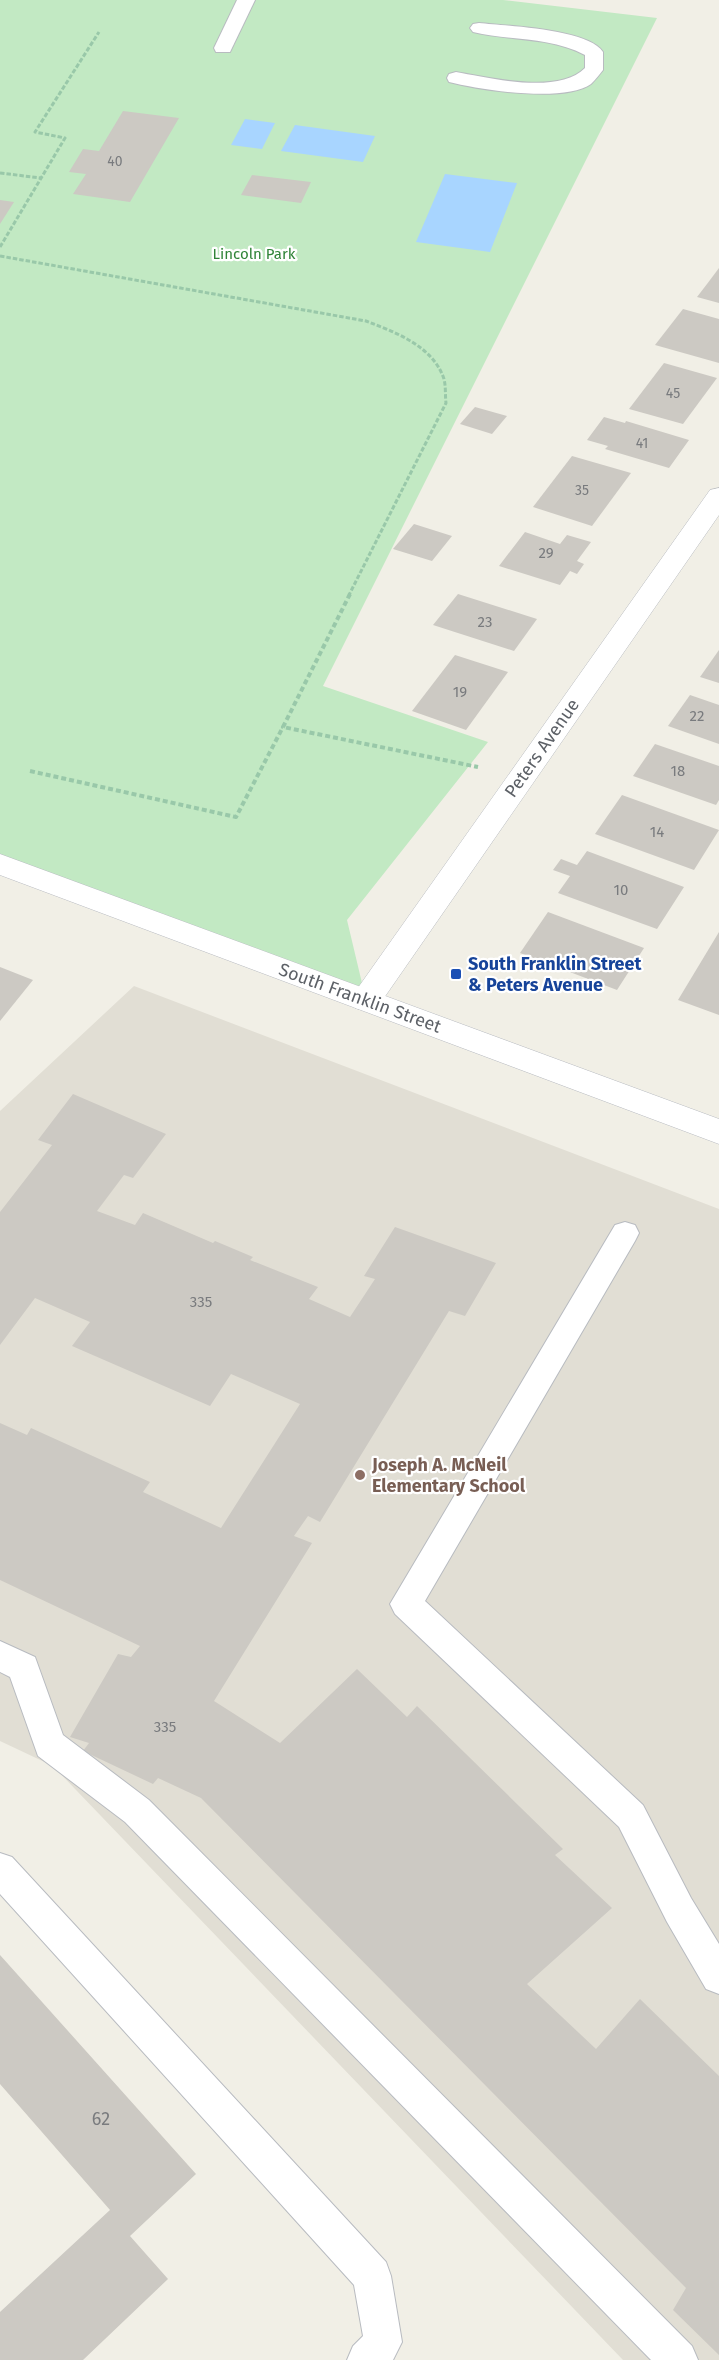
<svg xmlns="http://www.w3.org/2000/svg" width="719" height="2360" font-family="'Fira Sans',sans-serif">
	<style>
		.education { fill: #e1ded4 }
		.green { fill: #c2e9c3 }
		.water { fill: #a8d5ff }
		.building { fill: #ccc9c3 }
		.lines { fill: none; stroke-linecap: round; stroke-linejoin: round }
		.service-casing { stroke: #b8bbc0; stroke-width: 2 }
		.minor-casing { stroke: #b8bbc0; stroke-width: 1 }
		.secondary-casing { stroke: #b9bcc2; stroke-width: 1 }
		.path-far1 { stroke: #99c8a9; stroke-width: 3; stroke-dasharray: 4.5 2; stroke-linecap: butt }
		.path { stroke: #99c8a9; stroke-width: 4; stroke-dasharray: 5 3; stroke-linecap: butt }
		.service { fill: #fff; fill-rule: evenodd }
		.minor { fill: #fff; fill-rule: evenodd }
		.secondary { fill: #fff; fill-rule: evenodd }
		.transit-dot { fill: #1a4fb4; stroke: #fff; stroke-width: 2 }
		.education-dot { fill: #8d6e63; stroke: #fff; stroke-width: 2 }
		.labels { text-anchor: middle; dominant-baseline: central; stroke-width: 4.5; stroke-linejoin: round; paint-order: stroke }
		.far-number-label { font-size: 14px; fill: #797b7e }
		.far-park-label { font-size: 15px; fill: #308438; stroke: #fff }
		.number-label { font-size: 15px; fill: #797b7e }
		.street-label { font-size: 18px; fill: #5d6167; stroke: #fff }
		.transit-label { font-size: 18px; font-weight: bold; fill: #164399; stroke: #fff; text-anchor: start }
		.education-label { font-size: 18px; font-weight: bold; fill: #785e54; stroke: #fff; text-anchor: start }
		.near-number-label { font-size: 18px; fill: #797b7e }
	</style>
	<rect width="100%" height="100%" fill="#f1efe6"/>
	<path class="education" d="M134 986 719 1209V2360H623L53 1766 0 1741V1111Z"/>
	<path class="green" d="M0 0H503L657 18 323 686 488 742 347 920 366 1000 0 864Z"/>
	<g class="water">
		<path d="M245 119 275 123 262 149 231 145Z"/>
		<path d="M295 125 375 136 363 162 281 151Z"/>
		<path d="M445 174 517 183 490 252 416 242Z"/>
	</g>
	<g class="building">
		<path d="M123 111 179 118 130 202 73 194 86 174 69 172 83 149 99 151Z"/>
		<path d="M252 175 311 182 301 203 241 195Z"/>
		<path d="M0 200 14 202 0 224Z"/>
		<path d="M719 268V303L697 297 707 284Z"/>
		<path d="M683 309 719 319V363L655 345Z"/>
		<path d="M664 363 717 378 683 424 629 409Z"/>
		<path d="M475 407 507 416 492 434 460 424Z"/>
		<path d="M604 417 625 423 626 421 689 440 669 468 605 449 608 446 587 440Z"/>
		<path d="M572 456 631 473 592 526 533 507Z"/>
		<path d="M414 524 452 536 432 561 393 549Z"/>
		<path d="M525 532 560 544 567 535 591 542 577 561 584 564 577 574 570 571 560 585 499 566Z"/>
		<path d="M458 594 537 619 514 651 433 625Z"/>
		<path d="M719 650V683L700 677Z"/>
		<path d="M455 655 508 672 466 730 412 711Z"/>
		<path d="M690 695 719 705V744L668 726Z"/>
		<path d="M655 744 719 766V800L716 805 633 776Z"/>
		<path d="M622 795 719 830 694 870 595 834Z"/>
		<path d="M587 851 684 887 657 929 558 893 570 876 553 870 561 859 577 865Z"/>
		<path d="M548 912 644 948 617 990 520 953Z"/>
		<path d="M719 932V1015L678 1000Z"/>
		<path d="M0 967 33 980 0 1021Z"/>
		<path d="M73 1094 166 1134 133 1178 124 1175 97 1211 135 1225 143 1213 213 1243 215 1241 253 1257 250 1260 318 1287 309 1299 350 1317 375 1279 364 1276 395 1227 496 1263 465 1316 449 1311 320 1522 308 1516 294 1536 312 1543 214 1701 280 1743 357 1669 407 1717 417 1706 563 1849 555 1855 612 1908 527 1984 596 2049 640 1999 719 2076V2355L673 2310 686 2288 201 1798 158 1778 153 1784 83 1751 89 1743 70 1737 118 1654 131 1657 140 1646 0 1580V1423L27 1435 31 1428 150 1482 143 1492 221 1528 300 1404 231 1374 210 1406 72 1346 90 1322 35 1298 0 1345V1212L52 1145 38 1140Z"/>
		<path d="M0 1955 196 2174 130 2236 168 2279 83 2360H0V2312L110 2210 0 2084Z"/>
	</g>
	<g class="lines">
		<g class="service-casing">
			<g id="service">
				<path d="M237 0H255L230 52H216L214 48Z"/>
				<path d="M479 23C506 26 588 29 603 52V70C600 74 595 80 591 84 565 103 480 90 449 82L447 78 449 74 456 72C490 78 559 95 585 68V55C549 36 510 41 473 32L470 28 473 24Z"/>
				<path d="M625 1222 635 1225 639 1233 635 1241 425 1601 643 1805 691 1898 719 1944V1994L706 1989 667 1922 619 1827 395 1614 390 1604 615 1225Z"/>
				<path d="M0 1641 35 1657 63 1735 149 1800 692 2346 698 2360H651L125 1822 38 1756 10 1677 0 1672Z"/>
				<path d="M0 1853 12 1857 386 2262 391 2276 402 2342 393 2360H347L353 2346 363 2336 354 2285 0 1894Z"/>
			</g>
		</g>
		<g class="minor-casing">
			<path id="minor" d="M719 488V515L377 1008 366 1011 355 1008 350 1000 355 992 710 490Z"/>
		</g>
		<g class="secondary-casing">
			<path id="secondary" d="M0 854 719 1119V1144L0 875Z"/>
		</g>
		<g class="path-far1">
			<path d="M0 173 41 178"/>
			<path d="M0 247 65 138 35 132 99 32"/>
			<path d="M0 256 366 321C395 332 433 346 444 379 446 387 445 395 446 403L349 595"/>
		</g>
		<g class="path">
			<path d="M350 594 283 727 478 767"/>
			<path d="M30 771 236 817 283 727"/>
		</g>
		<use href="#service" class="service"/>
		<use href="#minor" class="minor"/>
		<use href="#secondary" class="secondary"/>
	</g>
	<rect class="transit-dot" x="450" y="968" width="12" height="12" rx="3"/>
	<circle class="education-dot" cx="360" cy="1475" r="6"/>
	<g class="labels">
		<g class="far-number-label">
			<text x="115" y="161">40</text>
			<text x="673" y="393">45</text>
			<text x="642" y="443">41</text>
			<text x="582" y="490">35</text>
		</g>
		<g class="far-park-label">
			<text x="254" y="254">Lincoln Park</text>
		</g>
		<g class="number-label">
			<text x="546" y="553">29</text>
			<text x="485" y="622">23</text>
			<text x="460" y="692">19</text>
			<text x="697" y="716">22</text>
			<text x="678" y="771">18</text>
			<text x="657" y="832">14</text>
			<text x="621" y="890">10</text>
			<text x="201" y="1302">335</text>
			<text x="165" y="1727">335</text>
		</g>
		<g class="street-label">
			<text transform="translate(542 748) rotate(-55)">Peters Avenue</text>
			<text transform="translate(360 998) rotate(20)">South Franklin Street</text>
		</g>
		<g class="transit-label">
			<text x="468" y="964">South Franklin Street<tspan x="468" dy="21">&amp; Peters Avenue</tspan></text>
		</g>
		<g class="education-label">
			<text x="372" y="1465">Joseph A. McNeil<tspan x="372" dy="21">Elementary School</tspan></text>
		</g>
		<g class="near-number-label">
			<text x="101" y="2119">62</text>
		</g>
	</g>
</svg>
